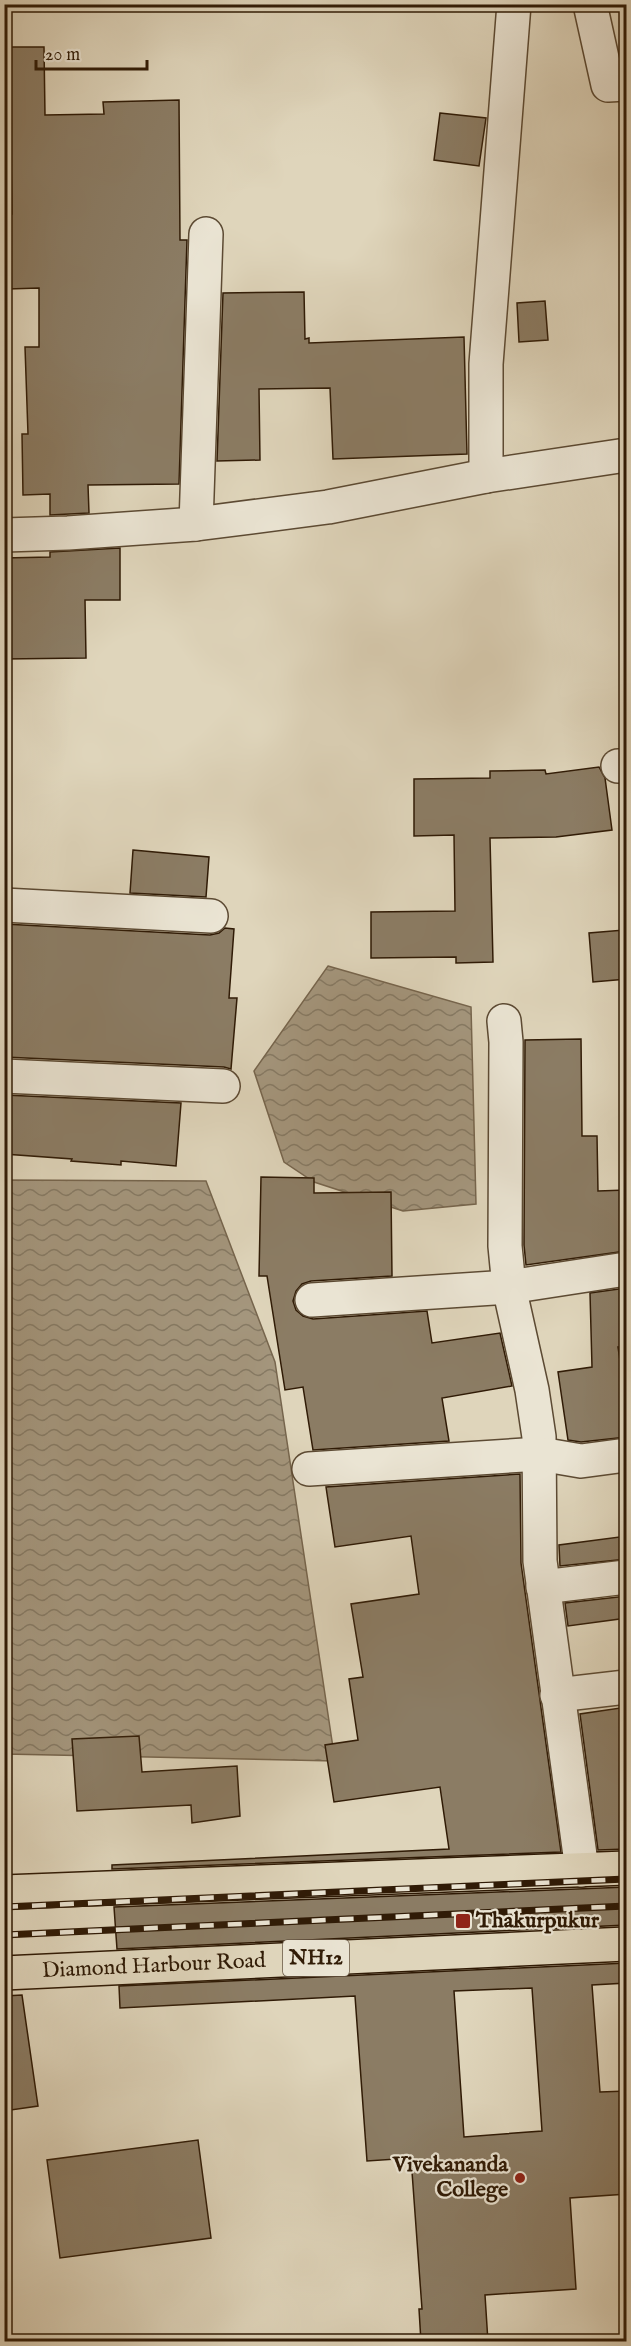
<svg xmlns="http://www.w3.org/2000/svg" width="631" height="2346" font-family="'IM FELL English',serif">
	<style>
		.water { fill: url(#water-waves); stroke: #76654d; stroke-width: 1.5 }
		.building { fill: #8b7c64; stroke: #301b06; stroke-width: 1.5; fill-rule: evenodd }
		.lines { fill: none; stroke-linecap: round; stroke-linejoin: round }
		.street-casing { stroke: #5c4a33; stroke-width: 36 }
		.highway-casing { stroke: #301b06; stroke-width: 36 }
		.street { stroke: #eae4d3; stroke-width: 33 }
		.highway { stroke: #dfd5bb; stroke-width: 33 }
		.rail-casing { stroke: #301b06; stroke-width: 7 }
		.rail { stroke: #eae4d3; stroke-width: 4.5; stroke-dasharray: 14; stroke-linecap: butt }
		.poi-dot { fill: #8f2418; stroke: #eae4d3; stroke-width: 2 }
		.labels { text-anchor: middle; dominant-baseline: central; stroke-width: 4.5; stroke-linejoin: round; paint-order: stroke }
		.shield { fill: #eae4d3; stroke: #685744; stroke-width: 1.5 }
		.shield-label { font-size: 21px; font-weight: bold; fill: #301b06 }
		.poi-label { font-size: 22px; font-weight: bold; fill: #301b06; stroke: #eae4d3; text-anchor: start }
		.street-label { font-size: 22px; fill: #301b06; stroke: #eae4d3 }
	</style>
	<defs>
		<pattern id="water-waves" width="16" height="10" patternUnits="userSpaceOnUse" patternTransform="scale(1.5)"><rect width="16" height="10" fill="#a4967d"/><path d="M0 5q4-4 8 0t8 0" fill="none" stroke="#867a64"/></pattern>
	</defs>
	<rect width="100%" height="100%" fill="#dfd5bb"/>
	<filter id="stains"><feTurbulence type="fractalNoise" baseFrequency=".00333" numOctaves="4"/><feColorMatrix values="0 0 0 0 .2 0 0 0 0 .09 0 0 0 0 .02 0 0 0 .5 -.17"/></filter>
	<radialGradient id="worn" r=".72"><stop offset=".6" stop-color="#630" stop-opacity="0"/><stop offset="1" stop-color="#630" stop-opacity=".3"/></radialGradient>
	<g class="water">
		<path d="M328 966 471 1007 476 1204 403 1211 314 1182 284 1162 254 1071Z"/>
		<path d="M5 1180 206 1181 275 1362 335 1761 5 1754Z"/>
	</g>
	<g class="building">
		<path d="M4 47H44L45 115 104 114 103 102 179 100 180 240H187L179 484 88 485 89 513 50 515V494L23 495 22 434H28L25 347H39V288L8 289 6 214H12L10 101H4Z"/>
		<path d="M440 113 486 118 479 166 434 160Z"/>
		<path d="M304 292 305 339 309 338V343L464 337 467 454 333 459 330 388 259 389 260 460 217 461 223 293Z"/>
		<path d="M545 301 548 340 519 342 517 303Z"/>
		<path d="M120 548V600H85L86 658 4 659V558L50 557V552Z"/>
		<path d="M599 767 605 778 612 830 556 837 490 838 493 962 456 963V957L371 958V912L455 911 454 835 414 836V779L490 778V771L545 770 546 774Z"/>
		<path d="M133 850 209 857 206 897 130 893Z"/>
		<path d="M4 924 210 935 219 933 225 928 234 929 229 998H237L231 1069 224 1067 4 1057Z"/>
		<path d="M624 930 627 979 593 982 589 933Z"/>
		<path d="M581 1039 582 1136H597L598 1191 626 1190V1251L526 1265 524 1245 525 1040Z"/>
		<path d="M4 1095 181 1103 176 1166 121 1161V1165L71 1161 72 1159 4 1154Z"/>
		<path d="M261 1177 314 1178V1193L391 1192 392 1276 311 1281 302 1284 296 1291 293 1301 296 1310 303 1316 313 1319 427 1311 432 1343 500 1333 512 1386 442 1398 449 1441 313 1450 303 1387 285 1390 267 1276H259Z"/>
		<path d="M626 1288 627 1347H618L627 1407V1437L581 1442 568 1440 558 1372 592 1367 590 1293Z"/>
		<path d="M520 1474 521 1563 561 1852 112 1869V1865L449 1849 440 1787 334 1802 325 1745 358 1740 349 1679 363 1677 351 1604 419 1594 411 1536 335 1547 326 1487Z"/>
		<path d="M627 1536V1559L560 1566 559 1545Z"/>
		<path d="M627 1596V1618L568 1626 565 1603Z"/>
		<path d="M627 1707V1849L598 1850 580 1714Z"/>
		<path d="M139 1736 142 1772 237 1766 240 1816 192 1823 191 1805 77 1811 72 1739Z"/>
		<path d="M627 1887V1925L117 1949 114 1907Z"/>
		<path d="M627 1963V1983L592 1985 600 2092 627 2091V2194L570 2198 576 2289 485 2295 488 2342H421L419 2309H422L411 2158 367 2161 355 1996 120 2008 119 1986ZM532 1988 542 2131 464 2137 454 1991Z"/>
		<path d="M22 1995 38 2106 4 2111V1996Z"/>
		<path d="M198 2140 211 2238 60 2258 47 2160Z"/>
	</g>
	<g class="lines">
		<g class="street-casing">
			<g id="street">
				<path d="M590 4 608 85 626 84"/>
				<path d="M486 476V364L514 4"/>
				<path d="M196 524 206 234"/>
				<path d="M4 535 68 533 196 524 328 507 486 476 626 455"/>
				<path d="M618 766H626"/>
				<path d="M4 905 211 916"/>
				<path d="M504 1021 506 1042 505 1246 509 1287 532 1390 539 1437 540 1561 582 1870"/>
				<path d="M4 1076 223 1086"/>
				<path d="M312 1300 509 1287 626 1269"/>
				<path d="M309 1469 540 1454 581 1461 626 1455"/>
				<path d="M543 1587 626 1577"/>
				<path d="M557 1695 626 1687"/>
			</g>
		</g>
		<g class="highway-casing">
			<g id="highway">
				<path d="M4 1892 626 1868"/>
				<path id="s1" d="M4 1973 626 1944"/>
			</g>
		</g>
		<use href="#street" class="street"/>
		<use href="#highway" class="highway"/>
		<g class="rail-casing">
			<g id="rail">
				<path d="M4 1907 626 1879"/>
				<path d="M4 1935 626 1906"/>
			</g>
		</g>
		<use href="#rail" class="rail"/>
	</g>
	<g class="poi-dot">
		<rect x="455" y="1913" width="16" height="16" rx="3"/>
		<circle cx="520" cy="2178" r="6"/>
	</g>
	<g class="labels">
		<rect class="shield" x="283" y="1940" width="66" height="36" rx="4.5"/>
		<g class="shield-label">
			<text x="316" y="1958">NH12</text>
		</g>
		<g class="poi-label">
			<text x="476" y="1921">Thakurpukur</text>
			<text x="508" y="2165" text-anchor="end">Vivekananda<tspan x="508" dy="25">College</tspan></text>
		</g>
		<g class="street-label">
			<text stroke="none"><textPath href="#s1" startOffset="150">Diamond Harbour Road</textPath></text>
		</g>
	</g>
	<rect width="631" height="2346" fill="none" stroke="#dfd5bb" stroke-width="24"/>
	<rect x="6" y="6" width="619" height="2334" fill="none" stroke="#301b06" stroke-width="3"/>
	<rect x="12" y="12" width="607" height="2322" fill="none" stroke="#301b06" stroke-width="1.5"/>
	<path d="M36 60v9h111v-9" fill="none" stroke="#301b06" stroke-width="3"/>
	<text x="45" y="60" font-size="18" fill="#301b06" stroke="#eae4d3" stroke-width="4.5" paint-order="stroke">20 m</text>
	<rect width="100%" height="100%" filter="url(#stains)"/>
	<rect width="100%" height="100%" fill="url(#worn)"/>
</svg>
